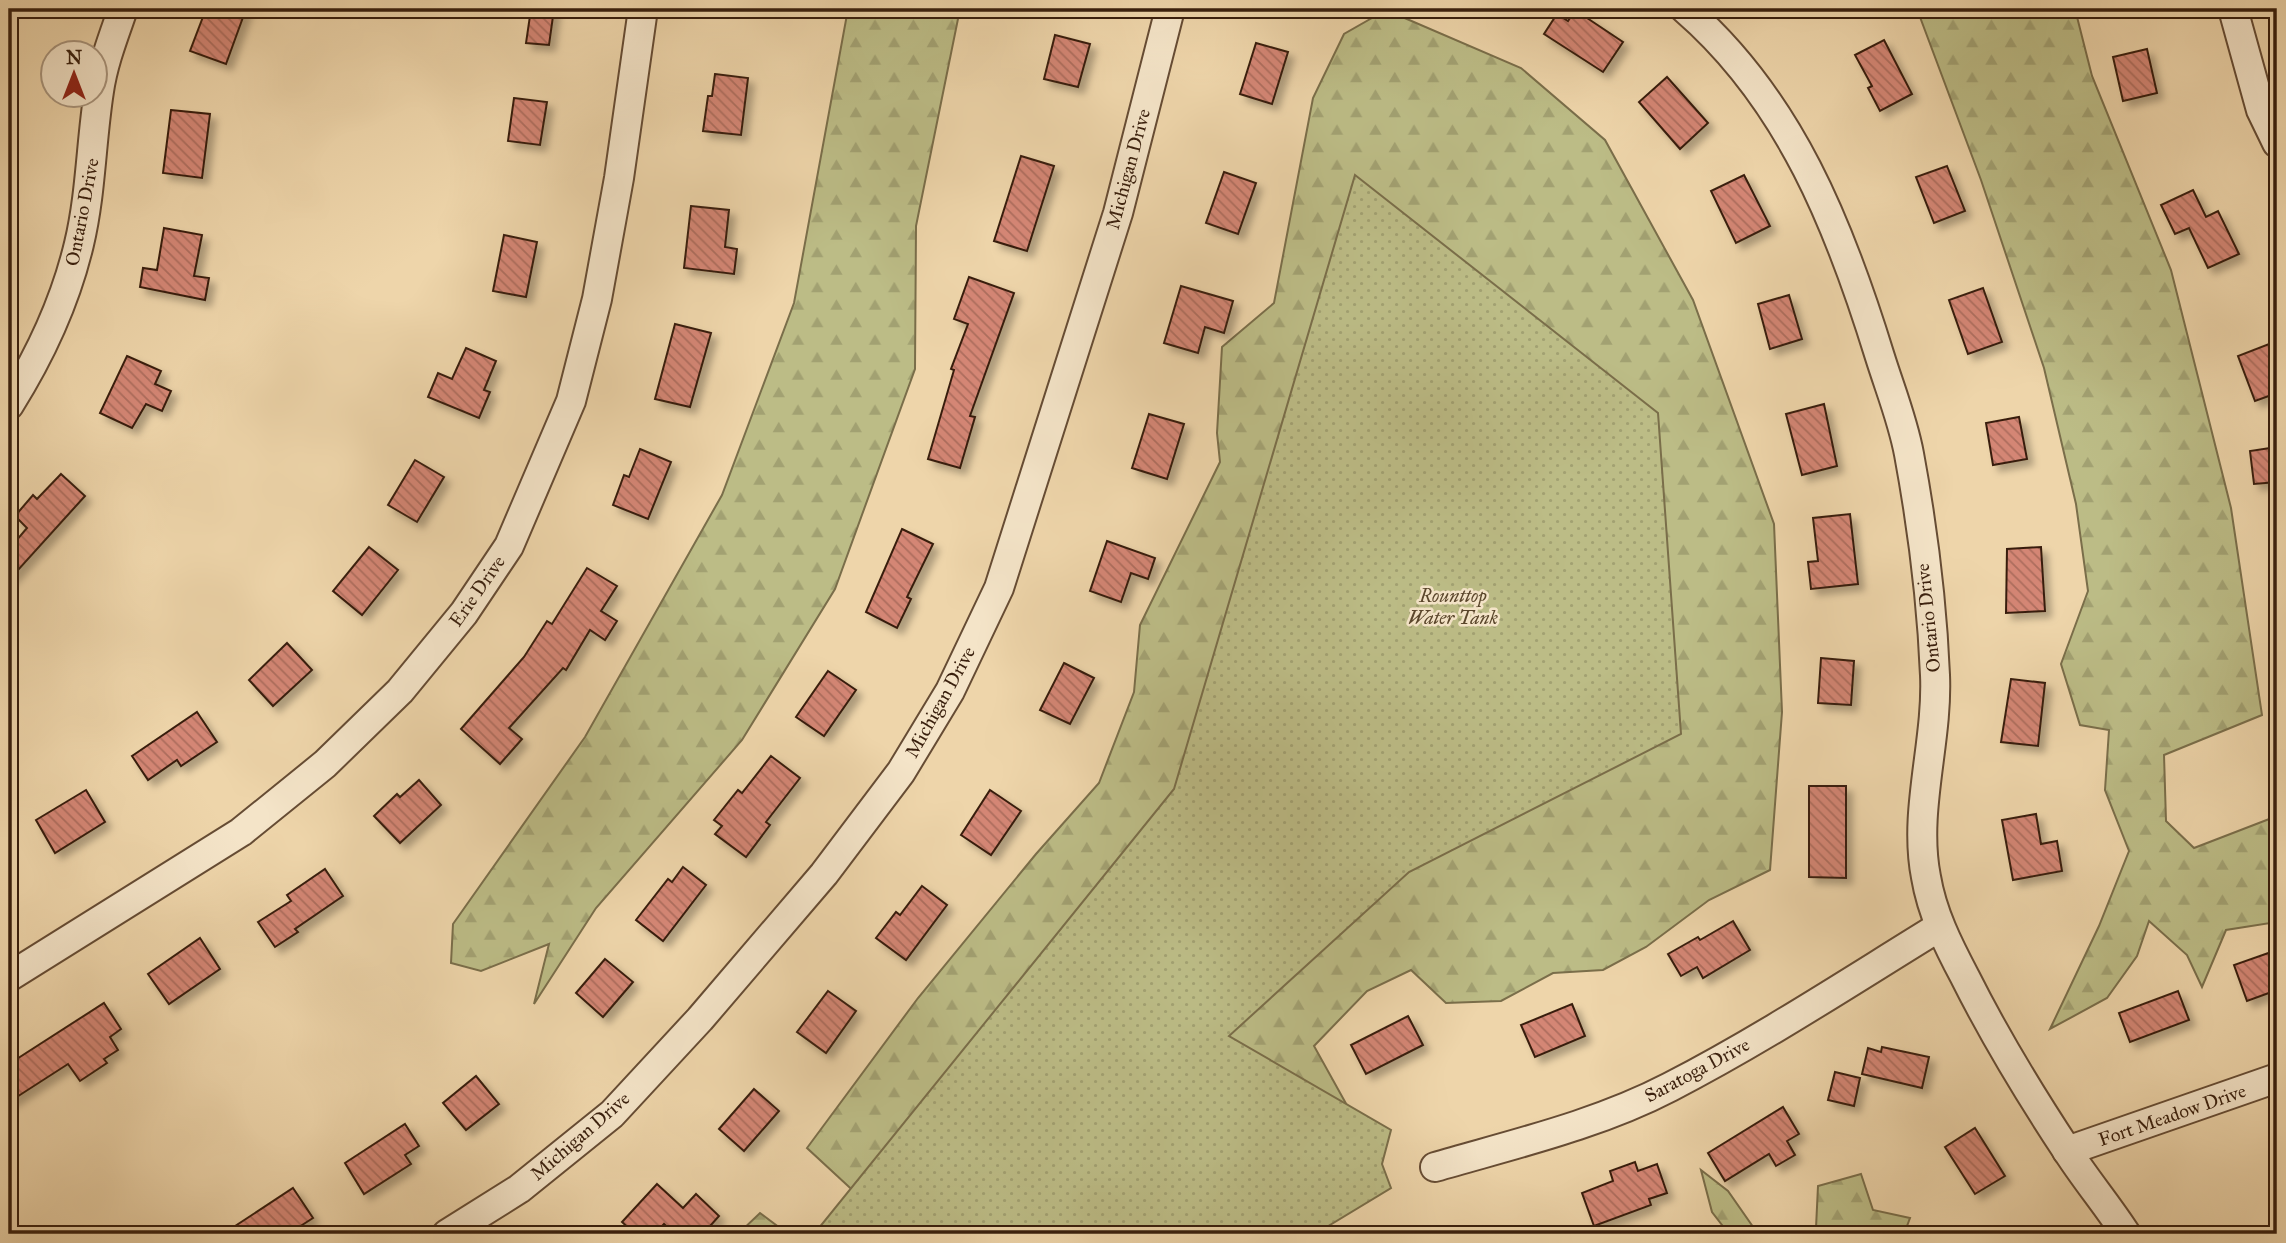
<svg xmlns="http://www.w3.org/2000/svg" width="2286" height="1243" font-family="'IM FELL Great Primer',serif">
	<style>
		.forest { fill: url(#forest-firs); stroke: #7a6e4a; stroke-width: 2 }
		.park { fill: url(#park-dots); stroke: #7a6e4a; stroke-width: 2 }
		.building { fill: url(#building-back-hatch); stroke: #391f0d; stroke-width: 2; filter: url(#shadow) }
		.lines { fill: none; stroke-linecap: round; stroke-linejoin: round }
		.street-casing { stroke: #664c34; stroke-width: 32 }
		.street { stroke: #f4e4c8; stroke-width: 28 }
		.labels { text-anchor: middle; dominant-baseline: central; stroke-width: 5; stroke-linejoin: round; paint-order: stroke }
		.street-label { font-size: 19px; fill: #391f0d; stroke: #f4e4c8 }
		.park-label { font-size: 19px; font-style: italic; fill: #5a462b; stroke: #f4e4c8 }
	</style>
	<defs>
		<pattern id="forest-firs" width="22" height="20" patternUnits="userSpaceOnUse" patternTransform="scale(1.75)"><rect width="22" height="20" fill="#bcbc86"/><path d="M5 1l3.5 6h-7zM16 11l3.5 6h-7z" fill="#a2a172"/></pattern>
		<pattern id="park-dots" width="8" height="8" patternUnits="userSpaceOnUse" patternTransform="scale(1.75)"><rect width="8" height="8" fill="#bcbc86"/><path d="M2 2h.1M6 6h.1" fill="none" stroke="#a2a172" stroke-width="1.8" stroke-linecap="round"/></pattern>
		<pattern id="building-back-hatch" width="6" height="6" patternUnits="userSpaceOnUse" patternTransform="scale(1.75)"><rect width="6" height="6" fill="#d48674"/><path d="M-1 5l2 2M0 0l6 6M5-1l2 2" fill="none" stroke="#ad6d5e"/></pattern>
		<filter id="shadow"><feDropShadow dx="6" dy="6" stdDeviation="3.5" flood-color="#0004"/></filter>
	</defs>
	<rect width="100%" height="100%" fill="#eed5aa"/>
	<filter id="stains"><feTurbulence type="fractalNoise" baseFrequency=".00286" numOctaves="4"/><feColorMatrix values="0 0 0 0 .2 0 0 0 0 .09 0 0 0 0 .02 0 0 0 .5 -.17"/></filter>
	<radialGradient id="worn" r=".72"><stop offset=".6" stop-color="#630" stop-opacity="0"/><stop offset="1" stop-color="#630" stop-opacity=".3"/></radialGradient>
	<g class="forest">
		<path d="M848 9H960L916 226 915 369 835 589 742 740 596 908 534 1004 549 944 481 971 451 963 453 924 585 737 722 495 794 303Z"/>
		<path d="M1917 9H2075L2092 76 2171 270 2231 508 2262 715 2164 755 2166 821 2194 848 2277 816V922L2226 930 2202 987 2187 955 2149 921 2137 956 2107 998 2050 1029 2099 926 2129 851 2105 790 2109 730 2080 725 2061 664 2088 591 2076 504 2044 368 1981 180Z"/>
		<path d="M1386 10 1521 68 1605 140 1693 300 1774 524 1782 712 1770 870 1709 900 1646 947 1603 970 1553 973 1501 1001 1446 1003 1411 970 1367 991 1314 1046 1364 1136 861 1198 807 1148 918 998 1036 854 1099 783 1134 692 1140 625 1220 462 1217 433 1222 347 1274 303 1313 98 1344 34Z"/>
		<path d="M1701 1170 1728 1191 1758 1234H1729L1712 1212Z"/>
		<path d="M1861 1174 1873 1210 1910 1218 1904 1234H1810L1816 1228 1818 1186Z"/>
		<path d="M760 1213 788 1234H738Z"/>
	</g>
	<path class="park" d="M1355 175 1658 413 1681 734 1409 872 1229 1036 1391 1130 1382 1164 1391 1188 1315 1234H814L1174 789Z"/>
	<g class="building">
		<path d="M206 9H246L226 64 190 51Z"/>
		<path d="M531 9H554L549 45 526 43Z"/>
		<path d="M1575 10 1623 42 1603 72 1544 34 1557 14 1568 21Z"/>
		<path d="M1055 35 1090 44 1078 87 1044 79Z"/>
		<path d="M1884 40 1912 94 1880 111 1868 88 1872 86 1855 55Z"/>
		<path d="M1256 43 1288 52 1272 104 1240 94Z"/>
		<path d="M2147 49 2157 93 2123 101 2113 57Z"/>
		<path d="M715 74 748 78 741 135 703 131 708 96H712Z"/>
		<path d="M1667 77 1708 123 1680 149 1639 102Z"/>
		<path d="M514 98 547 102 540 145 508 141Z"/>
		<path d="M171 110 210 114 202 178 163 173Z"/>
		<path d="M1021 156 1054 166 1027 251 994 241Z"/>
		<path d="M1947 166 1965 211 1934 223 1916 177Z"/>
		<path d="M1224 172 1256 183 1238 234 1206 223Z"/>
		<path d="M1744 175 1770 226 1736 243 1711 191Z"/>
		<path d="M2193 190 2206 217 2218 211 2239 254 2208 268 2189 228 2175 234 2161 205Z"/>
		<path d="M691 206 729 210 725 247 737 249 734 274 684 268Z"/>
		<path d="M164 228 202 235 194 276 209 278 205 300 140 287 143 268 157 270Z"/>
		<path d="M504 235 537 242 526 297 493 291Z"/>
		<path d="M969 277 1014 293 970 416 975 417 960 468 928 459 954 370 951 369 968 324 954 319Z"/>
		<path d="M1181 286 1233 301 1224 333 1205 327 1198 353 1164 343Z"/>
		<path d="M1983 288 2002 342 1968 354 1949 300Z"/>
		<path d="M1789 295 1802 339 1770 349 1758 304Z"/>
		<path d="M675 324 711 333 690 407 655 399Z"/>
		<path d="M2269 344 2277 367V393L2255 401 2238 356Z"/>
		<path d="M466 348 496 361 484 390 490 392 479 418 428 397 438 373 452 379Z"/>
		<path d="M127 356 161 371 155 384 171 391 162 411 146 404 132 428 100 413Z"/>
		<path d="M1824 404 1837 466 1802 475 1786 414Z"/>
		<path d="M1149 414 1184 424 1167 479 1132 468Z"/>
		<path d="M2019 417 2027 459 1993 465 1986 423Z"/>
		<path d="M2277 447V482L2254 484 2250 451Z"/>
		<path d="M640 449 671 462 648 519 613 505 624 475 629 477Z"/>
		<path d="M415 460 444 477 417 522 388 505Z"/>
		<path d="M61 474 85 496 9 580V549L27 528 15 516 33 495 37 499Z"/>
		<path d="M1850 514 1858 584 1811 589 1808 562 1818 561 1813 518Z"/>
		<path d="M902 529 933 544 907 597 911 599 897 628 866 612Z"/>
		<path d="M1107 541 1155 558 1148 579 1131 573 1121 602 1090 591Z"/>
		<path d="M369 547 398 570 362 615 333 591Z"/>
		<path d="M2041 547 2045 611 2006 613 2007 549Z"/>
		<path d="M587 568 617 586 601 611 617 621 605 640 590 630 566 670 563 668 509 728 522 739 500 764 461 729 524 657 547 621 552 624Z"/>
		<path d="M287 643 312 670 273 706 249 680Z"/>
		<path d="M1821 658 1854 661 1851 705 1818 703Z"/>
		<path d="M1064 663 1094 678 1070 724 1040 710Z"/>
		<path d="M828 671 856 690 824 736 796 717Z"/>
		<path d="M2011 679 2045 683 2038 746 2001 742Z"/>
		<path d="M197 712 217 742 181 766 177 760 148 780 132 756Z"/>
		<path d="M771 756 800 778 766 822 770 825 746 857 715 834 722 826 714 820 738 790 742 793Z"/>
		<path d="M419 780 441 805 400 843 374 816 397 794 400 797Z"/>
		<path d="M1809 786H1846V878L1809 877Z"/>
		<path d="M86 790 105 822 55 853 36 820Z"/>
		<path d="M990 790 1021 811 991 855 961 835Z"/>
		<path d="M2036 814 2041 844 2057 841 2062 871 2013 880 2002 820Z"/>
		<path d="M683 867 706 885 663 941 636 920 668 879 672 882Z"/>
		<path d="M325 869 343 896 295 929 298 932 275 947 258 922 291 901 287 895Z"/>
		<path d="M922 886 947 905 906 960 876 938 896 912 900 915Z"/>
		<path d="M1733 921 1750 950 1703 978 1697 967 1681 976 1668 954 1698 937 1700 940Z"/>
		<path d="M200 938 220 969 169 1004 148 974Z"/>
		<path d="M2277 950V990L2247 1001 2234 965Z"/>
		<path d="M605 959 633 982 603 1017 576 993Z"/>
		<path d="M828 991 856 1011 826 1053 797 1032Z"/>
		<path d="M2178 991 2189 1020 2130 1042 2119 1013Z"/>
		<path d="M104 1003 121 1029 110 1037 118 1050 104 1059 107 1063 80 1081 68 1064 9 1102V1064Z"/>
		<path d="M1572 1004 1585 1036 1535 1057 1521 1025Z"/>
		<path d="M1408 1016 1423 1045 1366 1074 1351 1045Z"/>
		<path d="M1882 1047 1929 1057 1922 1088 1862 1074 1868 1048 1881 1052Z"/>
		<path d="M1835 1072 1860 1078 1854 1106 1828 1100Z"/>
		<path d="M476 1076 499 1104 466 1130 443 1103Z"/>
		<path d="M754 1089 779 1111 744 1151 719 1129Z"/>
		<path d="M1783 1107 1799 1134 1787 1141 1795 1155 1776 1166 1769 1154 1725 1181 1708 1153Z"/>
		<path d="M405 1124 419 1146 405 1155 411 1164 364 1194 345 1163Z"/>
		<path d="M1975 1128 2005 1176 1975 1194 1945 1147Z"/>
		<path d="M1635 1162 1638 1171 1657 1164 1667 1193 1649 1199 1651 1205 1594 1226 1582 1193 1613 1181 1610 1171Z"/>
		<path d="M657 1184 683 1208 696 1194 719 1216 703 1234H675L664 1224 655 1234H635L622 1222Z"/>
		<path d="M293 1188 313 1218 288 1234H223Z"/>
	</g>
	<g class="lines">
		<g class="street-casing">
			<g id="street">
				<path d="M1685 9C1790 100 1840 227 1880 357 1890 389 1903 421 1909 454 1922 524 1932 604 1935 675 1938 742 1913 811 1926 877 1932 913 1948 945 1965 977 1995 1037 2031 1096 2068 1152 2086 1180 2108 1206 2126 1234"/>
				<path d="M2233 9 2261 110 2277 143"/>
				<path d="M9 405C41 354 65 303 79 244 91 194 91 142 99 91 103 63 114 35 123 9"/>
				<path d="M9 977 241 832 325 764 400 691 464 613 509 546 571 401 597 299 619 178 643 9"/>
				<path d="M2067 1151 2277 1078"/>
				<path d="M1435 1167C1514 1144 1597 1125 1670 1087 1763 1039 1851 981 1939 927"/>
				<path d="M447 1234 519 1189 612 1114 700 1019 824 874 901 772 950 691 999 588 1118 213 1170 9"/>
			</g>
		</g>
		<use href="#street" class="street"/>
	</g>
	<g class="labels">
		<g class="street-label">
			<text transform="translate(1128 169) rotate(-75)">Michigan Drive</text>
			<text transform="translate(82 212) rotate(-79)">Ontario Drive</text>
			<text transform="translate(477 591) rotate(-55)">Erie Drive</text>
			<text transform="translate(1928 618) rotate(-96)">Ontario Drive</text>
			<text transform="translate(940 702) rotate(-61)">Michigan Drive</text>
			<text transform="translate(1697 1070) rotate(-28)">Saratoga Drive</text>
			<text transform="translate(2172 1115) rotate(-19)">Fort Meadow Drive</text>
			<text transform="translate(580 1136) rotate(-41)">Michigan Drive</text>
		</g>
		<g class="park-label">
			<text x="1453" y="595">Rounttop<tspan x="1453" dy="22">Water Tank</tspan></text>
		</g>
	</g>
	<rect width="2286" height="1243" fill="none" stroke="#eed5aa" stroke-width="35"/>
	<rect x="10" y="10" width="2265" height="1222" fill="none" stroke="#391f0d" stroke-width="3.5"/>
	<rect x="18" y="18" width="2251" height="1208" fill="none" stroke="#391f0d" stroke-width="2"/>
	<g transform="translate(74 74)"><circle r="33" fill="#f4e4c8" stroke="#a9957d" stroke-width="2"/>
	<path d="M0-5L12 26L0 18L-12 26Z" fill="#8f2418"/>
	<text y="-10" font-size="19" font-weight="bold" text-anchor="middle" fill="#391f0d">N</text>
	</g>
	<rect width="100%" height="100%" filter="url(#stains)"/>
	<rect width="100%" height="100%" fill="url(#worn)"/>
</svg>
